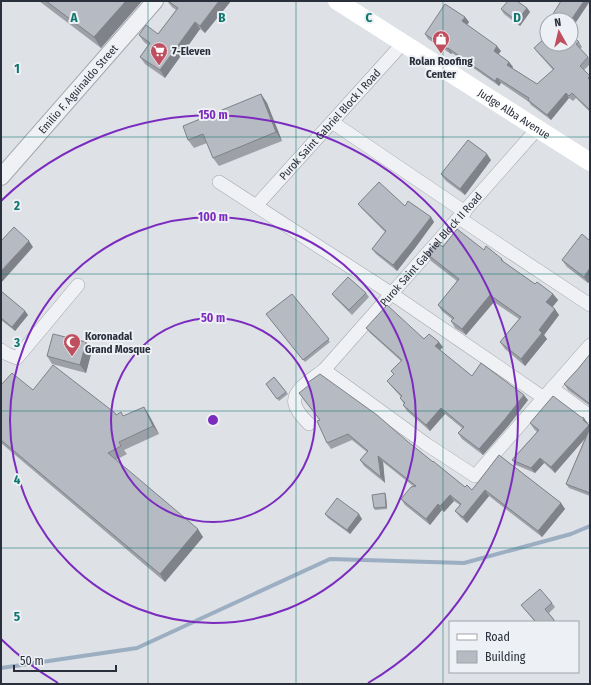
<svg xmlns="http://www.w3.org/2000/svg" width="591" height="685" font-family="'Fira Sans Condensed',sans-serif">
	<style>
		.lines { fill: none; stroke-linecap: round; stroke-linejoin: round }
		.stream { stroke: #9caec2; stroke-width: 4 }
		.minor-casing { stroke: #a4a8af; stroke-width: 14 }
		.tertiary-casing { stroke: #a4a8af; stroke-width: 18 }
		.minor { stroke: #f0f1f4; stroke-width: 13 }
		.tertiary { stroke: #f0f1f4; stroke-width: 16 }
		.secondary { stroke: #fff; stroke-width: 18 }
		.wall { fill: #9da0a7 }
		.shaded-wall { fill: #7f8288 }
		.building { fill: #b6bac2; stroke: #7f8288 }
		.grid { fill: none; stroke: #0f766e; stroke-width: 1; stroke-opacity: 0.55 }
		.ring { fill: none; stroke: #7b2cbf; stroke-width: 2 }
		.labels { text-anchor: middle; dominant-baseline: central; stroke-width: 4; stroke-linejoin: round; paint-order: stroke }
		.poi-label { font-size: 11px; font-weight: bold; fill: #292f3b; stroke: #edf0f4; text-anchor: start }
		.street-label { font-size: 11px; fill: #292f3b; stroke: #edf0f4 }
		.grid-label { font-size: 13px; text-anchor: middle; font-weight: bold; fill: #0f766e; stroke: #edf0f4; stroke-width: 4; stroke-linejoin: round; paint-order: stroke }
		.centre { fill: #7b2cbf; stroke: #edf0f4; stroke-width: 2 }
		.ring-label { font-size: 12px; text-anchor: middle; font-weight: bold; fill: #7b2cbf; stroke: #edf0f4; stroke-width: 4; stroke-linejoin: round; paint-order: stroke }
	</style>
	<rect width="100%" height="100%" fill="#dee1e6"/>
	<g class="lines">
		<path class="stream" d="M1 668 137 648 330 559 464 563 571 534 590 526"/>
		<g class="minor-casing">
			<g id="minor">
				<path d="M332 122 465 212"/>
				<path d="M219 182 392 294 544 398"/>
				<path id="s1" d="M256 206 404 42"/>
				<path d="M459 218 590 305"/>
				<path d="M1 350 7 354 17 358 78 285"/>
				<path d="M324 370 426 444 475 476 590 345"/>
				<path d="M552 388 590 416"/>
				<path id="s2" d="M309 424C304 419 296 410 295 404 291 390 315 377 324 370L538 128"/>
			</g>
		</g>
		<g class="tertiary-casing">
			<g id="tertiary">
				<path id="s3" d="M1 177 155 1"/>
			</g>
		</g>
		<use href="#minor" class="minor"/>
		<use href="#tertiary" class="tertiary"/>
		<path class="secondary" id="s4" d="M337 1 590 162"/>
	</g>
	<g class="wall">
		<path d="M39 1H142L101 48Z"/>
		<path d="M167 1H231L205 33 200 29 165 78 145 64 140 57 148 45 144 42 139 35 158 34 176 10 172 7Z"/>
		<path d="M590 1 572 28H571V20H559L556 18 553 14Z"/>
		<path d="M527 8 530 12 520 26 504 14 501 9Z"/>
		<path d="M465 17 469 22 467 25 501 51 498 54 509 62 513 67 512 68 537 84 553 70 538 53 534 48 579 42 582 47 580 49 590 59V64L584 70 590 77V112L576 98 573 101 569 98 551 120 531 105 529 102 501 83 499 86 452 53 451 54 428 39 425 34Z"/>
		<path d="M261 94 267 103 282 141 219 166 213 158 207 143 194 148 188 140Z"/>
		<path d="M491 160 465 195 446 181 441 174Z"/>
		<path d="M358 204 405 206 431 217 434 222 415 248 397 271 376 254 372 249 385 232 362 209Z"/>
		<path d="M590 241V281L588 283 567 267 562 260Z"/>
		<path d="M443 247 484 250 502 259 505 263 535 284 553 294 558 300 552 307 559 315 544 335 547 339 525 366 505 349 500 342 519 319 494 302 466 335 455 328 451 321 452 319 442 311 438 305 457 281 431 261 427 254Z"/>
		<path d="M1 291 25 311 28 315 15 331 1 320Z"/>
		<path d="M366 293 369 297 352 315 335 298 332 294Z"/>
		<path d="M292 294 330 342 305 362 266 314Z"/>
		<path d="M366 328 424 339 443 347 440 350 472 376 528 400 509 425 483 455 462 439 458 433 462 428 445 414 430 431 407 411 403 405 404 404 400 398 401 397 391 386 387 381 394 375 391 371 401 361 370 333Z"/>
		<path d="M92 350 86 373 52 364 47 356Z"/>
		<path d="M590 354V406L568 390 564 384 578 369Z"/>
		<path d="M274 377 288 394 279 401 266 384Z"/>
		<path d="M1 385 33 390 116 415 124 416 149 415 159 434 124 450 127 454 116 460 203 537 165 582 1 443Z"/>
		<path d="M299 393 409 443 465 487 472 490 499 455 561 503 565 509 542 537 489 496 467 523 460 517 455 511 460 505 454 501 444 512 442 510 430 525 405 505 401 499 413 486 383 462 385 483 364 466 360 460 367 452 352 440 331 449 327 443 320 420Z"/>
		<path d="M530 423 588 424 590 427V496L569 488 566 484 585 438 555 473 544 463 535 473 516 465 512 460 537 432 534 429Z"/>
		<path d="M385 493 386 496 387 509 375 510 374 508Z"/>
		<path d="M325 514 362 519 350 534 328 518Z"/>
		<path d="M552 603 555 607 549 613 556 622H535L521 605Z"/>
	</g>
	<g class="shaded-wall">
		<path d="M126 1H142L101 48 94 37Z"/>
		<path d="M219 1H231L205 33 200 26Z"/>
		<path d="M584 1H590L572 28 571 27V20Z"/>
		<path d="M527 8 530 12 520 26 517 21Z"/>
		<path d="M465 17 469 22 466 26 462 21Z"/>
		<path d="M195 22 200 29 165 78 160 70Z"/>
		<path d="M497 46 501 51 497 56 494 51Z"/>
		<path d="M448 48 452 53 451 54 448 49Z"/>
		<path d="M509 62 513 67 510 70 507 65Z"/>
		<path d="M497 78 501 83 499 86 495 81Z"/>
		<path d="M566 93 569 98 551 120 547 115Z"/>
		<path d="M261 94 267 103 282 141 276 132Z"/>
		<path d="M487 154 491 160 465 195 460 189Z"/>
		<path d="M431 217 434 222 415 248 397 271 393 265Z"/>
		<path d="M29 241 33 247 1 283V271Z"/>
		<path d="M590 268V281L588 283 584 277Z"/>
		<path d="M553 294 558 300 551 309 546 302Z"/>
		<path d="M490 295 494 302 466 335 462 329Z"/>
		<path d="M555 309 559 315 544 335 547 339 525 366 521 359 539 330Z"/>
		<path d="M25 311 28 315 15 331 12 327Z"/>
		<path d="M86 342 92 350 86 373 80 365Z"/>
		<path d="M439 342 443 347 439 351 435 346Z"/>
		<path d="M524 395 528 400 509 425 483 455 479 449Z"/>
		<path d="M144 407 149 415 159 434 153 426Z"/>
		<path d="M441 408 445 414 430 431 426 425Z"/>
		<path d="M584 418 588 424 587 426 583 420Z"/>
		<path d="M589 425 590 427V433L555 473 551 467Z"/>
		<path d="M378 456 383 462 385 483 381 477Z"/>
		<path d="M540 458 544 463 535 473 531 468Z"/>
		<path d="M485 490 489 496 467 523 463 517Z"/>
		<path d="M385 493 386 496 387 509 386 507Z"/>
		<path d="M450 495 454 501 444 512 440 506Z"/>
		<path d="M561 503 565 509 542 537 538 531Z"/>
		<path d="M438 504 442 510 430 525 426 519Z"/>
		<path d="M359 514 362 519 350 534 347 530Z"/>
		<path d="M198 529 203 537 165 582 160 574Z"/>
	</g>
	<g class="building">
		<path d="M46 1H126L94 37Z"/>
		<path d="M168 1H219L200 26 195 22 160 70 140 57 150 43 139 35 146 25 158 34 178 8Z"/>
		<path d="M508 1H517L527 8 517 21 501 9Z"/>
		<path d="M561 1H584L571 20H563L553 14Z"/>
		<path d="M445 4 465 17 462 21 497 46 494 51 509 62 507 65 537 84 554 69 534 48 547 36V44H571V34L579 42 576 44 588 57 580 66 590 76 588 78 590 80V110L572 93 569 96 566 93 547 115 528 100 529 98 497 78 495 81 448 48V49L425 34Z"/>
		<path d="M261 94 276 132 213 158 203 134 188 140 183 126Z"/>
		<path d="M468 140 487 154 460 189 441 174Z"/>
		<path d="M379 182 405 206 408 201 431 217 411 243 393 265 372 249 386 231 358 204Z"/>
		<path d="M14 227 29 241 1 271V241Z"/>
		<path d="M457 229 484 250 486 246 502 259 501 260 535 284 537 282 553 294 546 302 555 309 539 330 542 333 521 359 500 342 521 317 490 295 462 329 451 321 454 318 438 305 459 279 427 254 437 242 443 247Z"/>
		<path d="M582 234 590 241V268L584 277 562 260Z"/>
		<path d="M348 277 366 293 349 310 332 294Z"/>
		<path d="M1 291 25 311 12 327 1 318Z"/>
		<path d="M292 294 329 339 303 360 266 314Z"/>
		<path d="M387 305 424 339 429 334 439 342 435 346 472 376 481 363 524 395 505 419 479 449 458 433 464 427 441 408 426 425 403 405 405 403 400 398 402 396 387 381 394 374 391 371 402 360 366 328Z"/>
		<path d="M53 334 86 342 80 365 47 356Z"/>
		<path d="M590 354V404L564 384 578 369Z"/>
		<path d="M53 365 115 413 116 415 121 412 123 416 144 407 153 426 119 442 121 446 108 453 198 529 160 574 1 440V385L12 373 33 390Z"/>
		<path d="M320 374 377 415 407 441 433 462V461L465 487 467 485 472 490 499 455 561 503 538 531 485 490 463 517 455 511 461 504 450 495 440 506 438 504 426 519 401 499 411 487 416 486 378 456 381 477 360 460 368 451 348 434 327 443 317 421 320 420 299 393 309 385 307 383Z"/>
		<path d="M274 377 286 392 277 399 266 384Z"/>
		<path d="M553 396 581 417 584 418 583 420 589 425 551 467 540 458 531 468 512 460 539 430 530 423Z"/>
		<path d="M590 428V493L566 484Z"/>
		<path d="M385 493 386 507 374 508 372 495Z"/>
		<path d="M337 498 359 514 347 530 325 514Z"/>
		<path d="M540 589 552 603 545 609 554 620 552 622H536L521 605Z"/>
	</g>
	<path class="grid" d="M148 1V684M296 1V684M443 1V684M1 137H590M1 274H590M1 411H590M1 548H590"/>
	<g class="ring">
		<circle cx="213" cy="420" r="102"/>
		<circle cx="213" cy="420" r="203"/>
		<path d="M58 683A305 305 0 0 1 1 639M1 201A305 305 0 1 1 368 683"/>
	</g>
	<defs>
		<g id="shop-pin" transform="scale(0.9)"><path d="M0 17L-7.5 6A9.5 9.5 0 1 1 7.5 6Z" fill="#bf4f5f" stroke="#edf0f4"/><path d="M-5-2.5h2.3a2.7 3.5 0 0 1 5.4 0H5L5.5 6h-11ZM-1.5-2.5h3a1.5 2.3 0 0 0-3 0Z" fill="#fff"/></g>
		<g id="supermarket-pin" transform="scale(0.9)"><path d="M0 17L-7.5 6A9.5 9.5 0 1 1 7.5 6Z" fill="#bf4f5f" stroke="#edf0f4"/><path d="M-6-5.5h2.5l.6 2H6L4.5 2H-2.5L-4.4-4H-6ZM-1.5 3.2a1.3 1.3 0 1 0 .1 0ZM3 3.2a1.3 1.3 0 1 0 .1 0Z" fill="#fff"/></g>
		<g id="mosque-pin" transform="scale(0.9)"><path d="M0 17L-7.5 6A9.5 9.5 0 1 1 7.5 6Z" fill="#bf4f5f" stroke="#edf0f4"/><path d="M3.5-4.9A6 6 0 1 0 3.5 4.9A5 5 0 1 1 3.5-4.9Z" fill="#fff"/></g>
	</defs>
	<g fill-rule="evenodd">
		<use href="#shop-pin" x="441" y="39"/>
		<use href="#supermarket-pin" x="159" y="51"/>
		<use href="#mosque-pin" x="72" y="342"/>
	</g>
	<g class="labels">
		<g class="poi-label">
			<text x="172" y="51">7-Eleven</text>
			<text x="441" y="61" text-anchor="middle">Rolan Roofing<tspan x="441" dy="13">Center</tspan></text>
			<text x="85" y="336">Koronadal<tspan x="85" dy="13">Grand Mosque</tspan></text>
		</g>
		<g class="street-label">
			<text stroke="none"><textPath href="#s3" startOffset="117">Emilio F. Aguinaldo Street</textPath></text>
			<text stroke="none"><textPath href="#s4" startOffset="210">Judge Alba Avenue</textPath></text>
			<text stroke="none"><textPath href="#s1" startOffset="110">Purok Saint Gabriel Block I Road</textPath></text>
			<text stroke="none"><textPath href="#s2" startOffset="233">Purok Saint Gabriel Block II Road</textPath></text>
		</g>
	</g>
	<g class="grid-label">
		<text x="74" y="22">A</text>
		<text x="222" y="22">B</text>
		<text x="369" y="22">C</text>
		<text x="517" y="22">D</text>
		<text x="17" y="73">1</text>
		<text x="17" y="210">2</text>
		<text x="17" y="347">3</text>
		<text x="17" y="484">4</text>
		<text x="17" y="621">5</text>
	</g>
	<circle cx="213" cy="420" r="6" class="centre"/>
	<g class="ring-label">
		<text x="213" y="119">150 m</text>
		<text x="213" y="221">100 m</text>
		<text x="213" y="322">50 m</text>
	</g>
	<rect width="591" height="685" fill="none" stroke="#292f3b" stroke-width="4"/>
	<rect x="449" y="621" width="130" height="52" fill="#edf0f4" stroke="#9fa3aa"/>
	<rect x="457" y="634" width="20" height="6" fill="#ffffff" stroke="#9fa3aa"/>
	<text x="485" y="641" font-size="12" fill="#292f3b">Road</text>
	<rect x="457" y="651" width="20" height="12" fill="#b6bac2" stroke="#9fa3aa"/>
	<text x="485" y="661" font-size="12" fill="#292f3b">Building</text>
	<g transform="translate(559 32) rotate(352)"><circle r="19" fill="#edf0f4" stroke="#9fa3aa"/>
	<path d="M0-3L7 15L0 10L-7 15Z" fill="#bf4f5f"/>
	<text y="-6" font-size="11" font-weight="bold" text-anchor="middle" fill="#292f3b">N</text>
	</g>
	<path d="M14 665v6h102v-6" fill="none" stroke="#292f3b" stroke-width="2"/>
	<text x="20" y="665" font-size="12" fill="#292f3b" stroke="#edf0f4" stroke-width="3" paint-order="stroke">50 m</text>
</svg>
